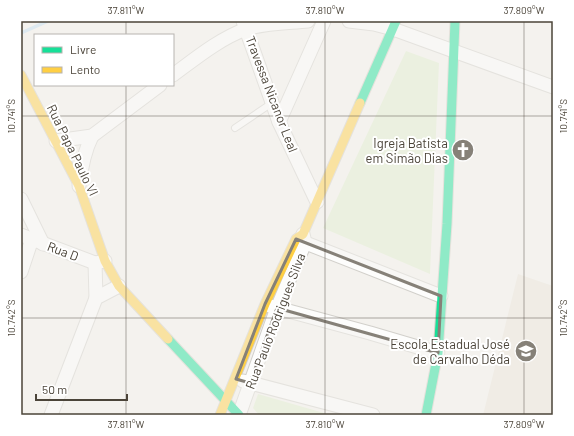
<svg xmlns="http://www.w3.org/2000/svg" width="574" height="436" font-family="Barlow,sans-serif">
	<style>
		.education { fill: #eae5da }
		.green { fill: #e1eecf }
		.lines { fill: none; stroke-linecap: round; stroke-linejoin: round }
		.stream { stroke: #c0ddf1; stroke-width: 3.5 }
		.lane-casing { stroke: #d2d0cb; stroke-width: 8 }
		.street-casing { stroke: #d2d0cb; stroke-width: 15 }
		.fast-casing { stroke: #d3cfc5; stroke-width: 11 }
		.slow-casing { stroke: #d3cfc5; stroke-width: 11 }
		.lane { stroke: #fdfdfc; stroke-width: 6 }
		.street { stroke: #fdfdfc; stroke-width: 13 }
		.fast { stroke: #16e098; stroke-width: 9 }
		.slow { stroke: #ffcf43; stroke-width: 9 }
		.marked { fill: none; stroke: #868178; stroke-width: 3; stroke-linejoin: round }
		.ticks { fill: none; stroke: #4b4439; stroke-width: 1; stroke-opacity: 0.45 }
		.labels { text-anchor: middle; dominant-baseline: central; stroke-width: 4; stroke-linejoin: round; paint-order: stroke }
		.street-label { font-size: 13px; fill: #4b4439; stroke: #fff }
		.poi-label { font-size: 13px; fill: #4b4439; stroke: #fff; text-anchor: end }
		.neatline { fill: none; stroke: #4b4439; stroke-width: 1.5 }
		.ticks-label { font-size: 10px; text-anchor: middle; fill: #4b4439 }
	</style>
	<rect width="100%" height="100%" fill="#f4f2ee"/>
	<path class="education" d="M518 274 553 286V415H483Z"/>
	<g class="green">
		<path d="M406 51 439 63 430 274 323 228Z"/>
		<path d="M258 394 331 415H259L253 408Z"/>
	</g>
	<g class="lines">
		<path class="stream" d="M21 33 48 21"/>
		<g class="lane-casing">
			<path id="lane" d="M235 128 272 103"/>
		</g>
		<g class="street-casing">
			<g id="street">
				<path d="M243 21 279 122 317 202"/>
				<path d="M349 21 374 24 393 29 553 87"/>
				<path d="M173 75C196 58 219 39 246 29 265 23 288 23 308 21"/>
				<path d="M279 122 324 21"/>
				<path d="M56 141 92 136 160 85"/>
				<path d="M79 186C81 169 84 152 92 136"/>
				<path d="M21 199 43 244"/>
				<path d="M21 235 95 263 105 261"/>
				<path d="M298 240 441 296"/>
				<path d="M95 263 96 298"/>
				<path d="M21 272 32 239"/>
				<path d="M270 306 370 333 438 353"/>
				<path d="M243 381 373 415"/>
				<path d="M51 415 96 298 119 286"/>
				<path d="M239 415 277 308 305 243 303 234"/>
			</g>
		</g>
		<g class="fast-casing">
			<g id="fast">
				<path d="M360 103 396 21"/>
				<path d="M168 339 239 415"/>
				<path d="M426 415 438 353 447 224 455 21"/>
			</g>
		</g>
		<g class="slow-casing">
			<g id="slow">
				<path d="M21 75 79 186 105 261 119 286 168 339"/>
				<path d="M220 415 265 304 296 239 303 234 360 103"/>
			</g>
		</g>
		<use href="#lane" class="lane"/>
		<use href="#street" class="street"/>
		<use href="#fast" class="fast"/>
		<use href="#slow" class="slow"/>
	</g>
	<path d="M0 0H574V436H0ZM296 239 441 296 438 353 277 308 250 383 236 379 265 304Z" fill="#f4f2ee" fill-opacity=".55" fill-rule="evenodd"/>
	<path class="marked" d="M296 239 441 296 438 353 277 308 250 383 236 379 265 304Z"/>
	<path class="ticks" d="M126 21V35M325 21V415M524 21V415M126 85V415M21 116H553M21 318H553"/>
	<defs>
		<g id="church-disc" transform="scale(1.15)"><circle r="9.5" fill="#868178" stroke="#fff"/><path d="M-1.2-6h2.4v3.5h3.3v2.4h-3.3V6h-2.4V-.1h-3.3v-2.4h3.3Z" fill="#fff"/></g>
		<g id="school-disc" transform="scale(1.15)"><circle r="9.5" fill="#868178" stroke="#fff"/><path d="M0-5L7-2L0 1L-7-2ZM-4 1L0 2.5L4 1V4Q0 6-4 4Z" fill="#fff"/></g>
	</defs>
	<g fill-rule="evenodd">
		<use href="#church-disc" x="463" y="150"/>
		<use href="#school-disc" x="526" y="351"/>
	</g>
	<g class="labels">
		<g class="street-label">
			<text transform="translate(272 94) rotate(69)">Travessa Nicanor Leal</text>
			<text transform="translate(73 150) rotate(64)">Rua Papa Paulo VI</text>
			<text transform="translate(63 251) rotate(21)">Rua D</text>
			<text transform="translate(275 321) rotate(-69)">Rua Paulo Rodrigues Silva</text>
		</g>
		<g class="poi-label">
			<text x="448" y="143">Igreja Batista<tspan x="448" dy="15">em Simão Dias</tspan></text>
			<text x="510" y="344">Escola Estadual José<tspan x="510" dy="15">de Carvalho Déda</tspan></text>
		</g>
	</g>
	<rect width="574" height="436" fill="none" stroke="#ffffff" stroke-width="44"/>
	<rect x="34" y="34" width="140" height="52" fill="#ffffff" stroke="#b7b4b0"/>
	<rect x="42" y="47" width="20" height="6" fill="#16e098" stroke="#b7b4b0"/>
	<text x="70" y="54" font-size="12" fill="#4b4439">Livre</text>
	<rect x="42" y="67" width="20" height="6" fill="#ffcf43" stroke="#b7b4b0"/>
	<text x="70" y="74" font-size="12" fill="#4b4439">Lento</text>
	<path d="M36 394v6h91v-6" fill="none" stroke="#4b4439" stroke-width="2"/>
	<text x="42" y="394" font-size="12" fill="#4b4439" stroke="#ffffff" stroke-width="3" paint-order="stroke">50 m</text>
	<rect x="22" y="22" width="530" height="392" class="neatline"/>
	<g class="ticks-label">
		<text x="126" y="14">37.811°W</text>
		<text x="325" y="14">37.810°W</text>
		<text x="524" y="14">37.809°W</text>
		<text transform="translate(11 116) rotate(-90)" y="4">10.741°S</text>
		<text transform="translate(563 116) rotate(-90)" y="4">10.741°S</text>
		<text transform="translate(11 318) rotate(-90)" y="4">10.742°S</text>
		<text transform="translate(563 318) rotate(-90)" y="4">10.742°S</text>
		<text x="126" y="428">37.811°W</text>
		<text x="325" y="428">37.810°W</text>
		<text x="524" y="428">37.809°W</text>
	</g>
</svg>
